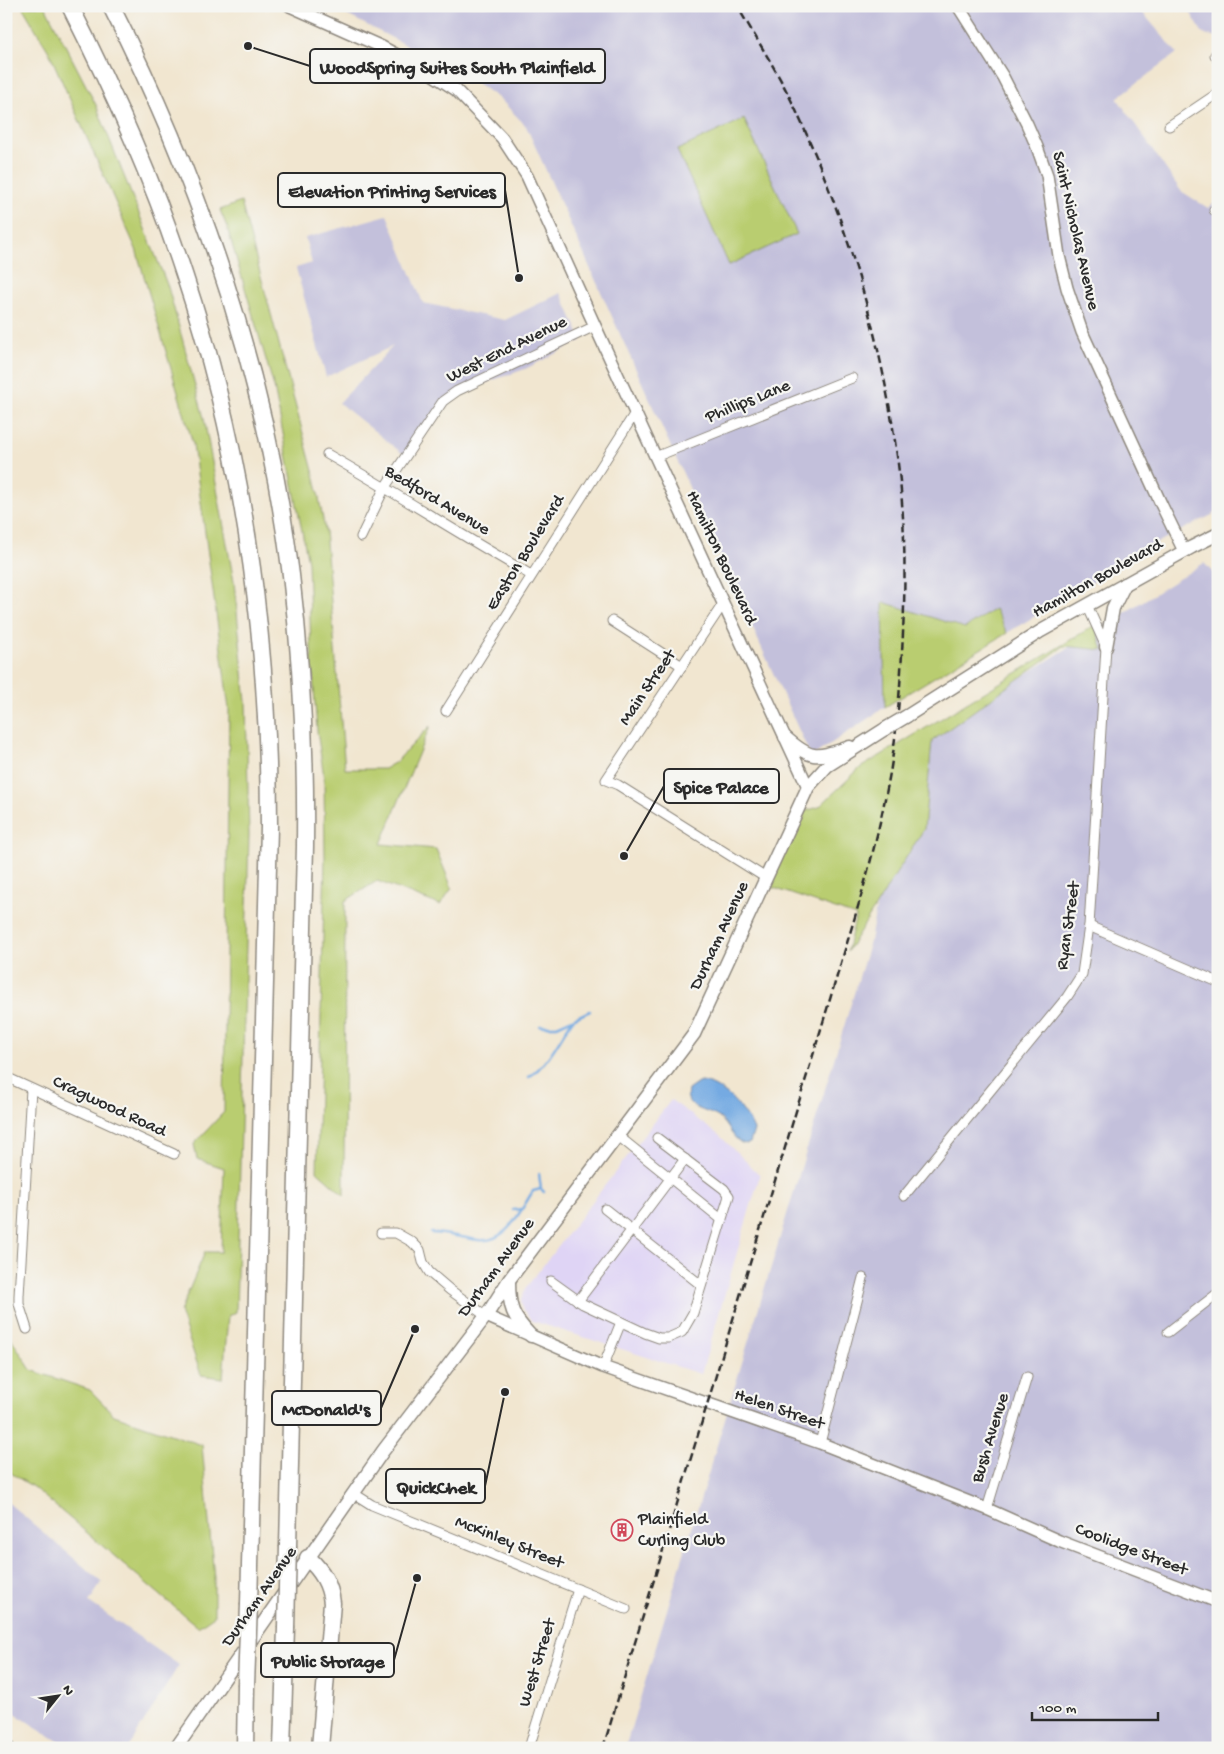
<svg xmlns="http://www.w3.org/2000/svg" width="1224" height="1754" font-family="'Gochi Hand',sans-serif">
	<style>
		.built { fill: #dfd4f5 }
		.industrial { fill: #c3c0db }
		.green { fill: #b9cd70; stroke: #727c4e }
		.water { fill: #74aae2; stroke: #506a86 }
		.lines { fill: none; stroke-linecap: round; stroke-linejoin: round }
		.stream { stroke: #74aae2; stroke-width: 2.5 }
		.minor-casing { stroke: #8e887e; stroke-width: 11 }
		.tertiary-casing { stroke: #8e887e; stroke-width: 14 }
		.secondary-casing { stroke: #8e887e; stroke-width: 15 }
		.motorway-casing { stroke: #8e887e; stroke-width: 19 }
		.minor { stroke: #fff; stroke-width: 9 }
		.tertiary { stroke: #fff; stroke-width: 11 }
		.secondary { stroke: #fff; stroke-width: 12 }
		.motorway { stroke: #fff; stroke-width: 16 }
		.rail { stroke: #2b2b2b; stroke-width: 2.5; stroke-dasharray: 8 4; stroke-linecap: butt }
		.secondary-bridge-casing { stroke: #8e887e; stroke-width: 15; stroke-linecap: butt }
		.motorway-bridge-casing { stroke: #8e887e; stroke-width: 19; stroke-linecap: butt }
		.secondary-bridge { stroke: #fff; stroke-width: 12 }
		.motorway-bridge { stroke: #fff; stroke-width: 16 }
		.labels { text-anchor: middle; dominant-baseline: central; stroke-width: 4.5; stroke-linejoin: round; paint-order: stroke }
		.street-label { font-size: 18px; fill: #2b2b2b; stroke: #f6f6f2 }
		.poi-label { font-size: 18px; fill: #2b2b2b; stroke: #f6f6f2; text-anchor: start }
		.leader { fill: none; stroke: #2b2b2b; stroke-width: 2 }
		.callout-dot { fill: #2b2b2b; stroke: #f6f6f2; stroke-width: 2 }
		.callout { fill: #f6f6f2; stroke: #2b2b2b; stroke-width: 2 }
		.callout-label { font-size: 19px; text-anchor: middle; font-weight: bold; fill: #2b2b2b }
	</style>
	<rect width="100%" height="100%" fill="#f6f6f2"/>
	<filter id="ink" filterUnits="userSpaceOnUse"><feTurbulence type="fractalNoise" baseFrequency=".02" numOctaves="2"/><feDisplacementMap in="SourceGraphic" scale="10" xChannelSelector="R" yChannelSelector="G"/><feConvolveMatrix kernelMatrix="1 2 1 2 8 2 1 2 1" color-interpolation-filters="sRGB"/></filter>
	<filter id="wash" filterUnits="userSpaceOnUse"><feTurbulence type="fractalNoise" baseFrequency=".0096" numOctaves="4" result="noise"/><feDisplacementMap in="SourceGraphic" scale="20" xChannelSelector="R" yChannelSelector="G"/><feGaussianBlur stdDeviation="1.12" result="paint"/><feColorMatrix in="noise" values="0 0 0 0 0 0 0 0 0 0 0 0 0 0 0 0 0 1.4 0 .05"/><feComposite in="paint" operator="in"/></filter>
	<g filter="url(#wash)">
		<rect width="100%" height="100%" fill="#f1e6d0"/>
		<path class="built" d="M671 1100 720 1136 760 1175 701 1374 532 1321 523 1309 521 1302 525 1289Z"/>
		<g class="industrial">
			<path d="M349 6H1137L1177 53 1117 98 1181 191 1208 208 1218 201V512L1160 541 1007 633 995 609 966 628 883 603 885 707 811 757 526 126 501 100 467 76 343 13Z"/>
			<path d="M1187 6H1218V37L1203 34Z"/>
			<path d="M387 215 423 303 505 320 561 293 582 340 525 369 459 392 417 442 407 457 339 403 393 346 326 377 296 268 312 263 305 238Z"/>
			<path d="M1204 563 1218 578V1748H625L870 941 905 750Z"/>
			<path d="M6 1501 102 1582 89 1602 179 1665 128 1748H69L6 1708Z"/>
		</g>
		<g class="green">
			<path d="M22 6H45L96 105 168 287 204 418 234 582 246 702 249 835 236 1312 228 1316 223 1378 201 1375 180 1312 205 1252H221L224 1168 197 1159 194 1144 224 1112 229 709 193 444 136 249 49 52Z"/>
			<path d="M744 119 797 234 729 265 677 150Z"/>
			<path d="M241 202 316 482 325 530 345 769H384L396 762 430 726 381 844 436 849 452 888 440 905 377 881 345 901 344 1195 317 1171 325 858 324 777 317 731 311 647 308 562 274 387 227 227 220 210Z"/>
			<path d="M883 602 965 628 995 609 1007 633 885 707Z"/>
			<path d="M1095 625 1103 650 1064 646 932 741 924 829 847 952 856 916 768 886 805 811 819 807 860 768Z"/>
			<path d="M6 1330 31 1370 90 1390 114 1415 202 1445 214 1578V1616L198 1627 33 1487 6 1470Z"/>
		</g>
		<path class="water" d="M702 1082C724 1086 746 1110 754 1130L750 1143C737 1148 730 1128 722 1120 714 1112 700 1112 691 1104 687 1100 687 1095 688 1090L698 1083Z"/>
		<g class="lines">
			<g class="stream">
				<path d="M540 1026H557L590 1011"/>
				<path d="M529 1077C548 1064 560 1038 573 1019"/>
				<path d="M539 1174 541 1189 544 1192"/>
				<path d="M513 1210 521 1209"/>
				<path d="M431 1233C447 1233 462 1238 478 1240 507 1244 520 1211 533 1191L541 1189"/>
			</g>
		</g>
	</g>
	<g filter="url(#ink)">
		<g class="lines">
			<g class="minor-casing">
				<g id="minor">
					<path d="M1215 55 1218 60"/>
					<path d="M1169 126 1218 93"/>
					<path d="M1214 210 1218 208"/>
					<path d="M327 454C396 493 462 536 531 575"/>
					<path d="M655 457 852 378"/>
					<path d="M361 537 385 487 443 401 457 391 595 326"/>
					<path d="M723 604 606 780 618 785 766 878"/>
					<path d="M612 621 682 666"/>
					<path d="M446 711 635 413"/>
					<path d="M1089 926 1218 982"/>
					<path d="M6 1077 174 1154"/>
					<path d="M617 1135 721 1219"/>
					<path d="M904 1196 1067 997 1082 974 1089 926 1106 647 1087 605"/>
					<path d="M605 1209 701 1285"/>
					<path d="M381 1233H396L412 1242 420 1250 423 1262 429 1272 450 1290 486 1316"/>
					<path d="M551 1281 583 1304 645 1333 659 1338H668L682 1332 693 1313 729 1196 724 1189 657 1138"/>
					<path d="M578 1301 685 1159"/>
					<path d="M27 1329 19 1304V1296L31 1089"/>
					<path d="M1168 1332 1218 1293"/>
					<path d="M603 1367 621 1322"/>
					<path d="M820 1443 863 1278"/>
					<path d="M353 1493 372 1505 626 1609"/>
					<path d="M987 1509 1027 1377"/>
					<path d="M529 1748 578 1589"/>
				</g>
			</g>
			<g class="tertiary-casing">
				<g id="tertiary">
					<path d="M290 6 382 47 427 71 456 90 502 138 527 176 595 326 808 787"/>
					<path d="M958 6 1003 77 1027 124 1037 147 1047 175 1059 256 1067 288 1082 332 1162 506 1184 551"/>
					<path d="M486 1316 603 1367 820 1443 987 1509 1059 1541 1218 1602"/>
				</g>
			</g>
			<g class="secondary-casing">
				<g id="secondary">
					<path d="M1106 647 1113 608 1125 584"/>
					<path d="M907 716 1041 631 1192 547 1218 534"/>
					<path d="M785 737C812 761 816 758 850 747"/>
					<path d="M509 1281C509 1308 512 1316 531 1336"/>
					<path d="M6 1747 8 1748"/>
					<path d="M176 1748 383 1451 486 1316 509 1280 694 1034 808 787 827 766 885 729"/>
				</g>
			</g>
			<g class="motorway-casing">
				<g id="motorway">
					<path d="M70 6C114 93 154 182 184 274 244 453 269 639 269 827L249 1604"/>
					<path d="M111 6C201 184 266 377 291 575 302 665 306 755 305 846L288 1546"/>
					<path d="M308 1558C322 1571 330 1584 332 1603L320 1748"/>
					<path d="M245 1748 246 1685"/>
					<path d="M282 1748 286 1628"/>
				</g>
			</g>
			<use href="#minor" class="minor"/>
			<use href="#tertiary" class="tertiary"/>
			<use href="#secondary" class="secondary"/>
			<use href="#motorway" class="motorway"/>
			<path class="rail" d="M603 1748 854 920C869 870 882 819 891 767 897 729 900 691 902 653 905 599 906 545 901 491 888 357 849 223 792 102 776 69 756 38 737 6"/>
			<g class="secondary-bridge-casing">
				<path id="secondary-bridge" d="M885 729 907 716"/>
			</g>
			<g class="motorway-bridge-casing">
				<g id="motorway-bridge">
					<path d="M286 1628 288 1546"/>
					<path d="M246 1685 249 1604"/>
				</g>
			</g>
			<use href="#secondary-bridge" class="secondary-bridge"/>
			<use href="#motorway-bridge" class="motorway-bridge"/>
		</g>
	</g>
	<defs>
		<g id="building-ring" transform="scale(1.125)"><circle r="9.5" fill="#f6f6f2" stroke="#d1495b" stroke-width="1.5"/><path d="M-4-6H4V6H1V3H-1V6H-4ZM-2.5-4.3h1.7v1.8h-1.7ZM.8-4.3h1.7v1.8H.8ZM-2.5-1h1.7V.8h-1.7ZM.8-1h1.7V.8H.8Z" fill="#d1495b"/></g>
	</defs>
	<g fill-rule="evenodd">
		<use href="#building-ring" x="622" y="1530"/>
	</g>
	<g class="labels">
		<g class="street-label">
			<text transform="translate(1075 231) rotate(77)">Saint Nicholas Avenue</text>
			<text transform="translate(507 350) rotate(-26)">West End Avenue</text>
			<text transform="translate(748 402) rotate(-22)">Phillips Lane</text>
			<text transform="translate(437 501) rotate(31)">Bedford Avenue</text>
			<text transform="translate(526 553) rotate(-58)">Easton Boulevard</text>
			<text transform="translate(721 558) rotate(65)">Hamilton Boulevard</text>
			<text transform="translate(1098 579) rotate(-29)">Hamilton Boulevard</text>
			<text transform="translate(648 688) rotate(-56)">Main Street</text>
			<text transform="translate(1069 926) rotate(-82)">Ryan Street</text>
			<text transform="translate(720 936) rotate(-65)">Durham Avenue</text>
			<text transform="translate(109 1107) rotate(25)">Cragwood Road</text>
			<text transform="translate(497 1268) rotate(-54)">Durham Avenue</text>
			<text transform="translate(779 1410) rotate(19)">Helen Street</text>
			<text transform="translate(991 1438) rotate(-73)">Bush Avenue</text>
			<text transform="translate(509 1543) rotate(22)">McKinley Street</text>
			<text transform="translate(1131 1550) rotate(21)">Coolidge Street</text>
			<text transform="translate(260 1597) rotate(-55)">Durham Avenue</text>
			<text transform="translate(538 1663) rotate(-73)">West Street</text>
		</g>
		<g class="poi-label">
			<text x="638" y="1520">Plainfield<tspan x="638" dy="21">Curling Club</tspan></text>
		</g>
	</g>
	<path class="leader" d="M248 46L310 66M519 278L505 190M624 856L664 786M415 1329L381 1408M505 1392L485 1486M417 1578L394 1660"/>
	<g class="callout-dot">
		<circle cx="248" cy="46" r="5"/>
		<circle cx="519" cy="278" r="5"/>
		<circle cx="624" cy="856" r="5"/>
		<circle cx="415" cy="1329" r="5"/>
		<circle cx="505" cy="1392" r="5"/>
		<circle cx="417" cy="1578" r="5"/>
	</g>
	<g class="callout">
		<rect x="310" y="49" width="295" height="34" rx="5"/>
		<rect x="278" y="173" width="227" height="34" rx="5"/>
		<rect x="664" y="769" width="115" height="34" rx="5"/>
		<rect x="272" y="1391" width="109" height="34" rx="5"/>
		<rect x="386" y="1469" width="99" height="34" rx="5"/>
		<rect x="261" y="1643" width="133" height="34" rx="5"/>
	</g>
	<g class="callout-label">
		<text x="457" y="73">WoodSpring Suites South Plainfield</text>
		<text x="392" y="197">Elevation Printing Services</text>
		<text x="721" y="793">Spice Palace</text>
		<text x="326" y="1415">McDonald's</text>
		<text x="436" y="1493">QuickChek</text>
		<text x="328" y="1667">Public Storage</text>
	</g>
	<rect width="1224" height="1754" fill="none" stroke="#f6f6f2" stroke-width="25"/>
	<g transform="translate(58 1696) rotate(60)" stroke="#f6f6f2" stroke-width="4" paint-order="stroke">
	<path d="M0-4L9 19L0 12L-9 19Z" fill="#2b2b2b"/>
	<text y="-8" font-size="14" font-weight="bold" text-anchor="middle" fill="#2b2b2b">N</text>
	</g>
	<path d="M1032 1712v8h126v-8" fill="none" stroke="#2b2b2b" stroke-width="2.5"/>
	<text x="1039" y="1712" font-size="15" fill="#2b2b2b" stroke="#f6f6f2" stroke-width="4" paint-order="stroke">100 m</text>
</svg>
